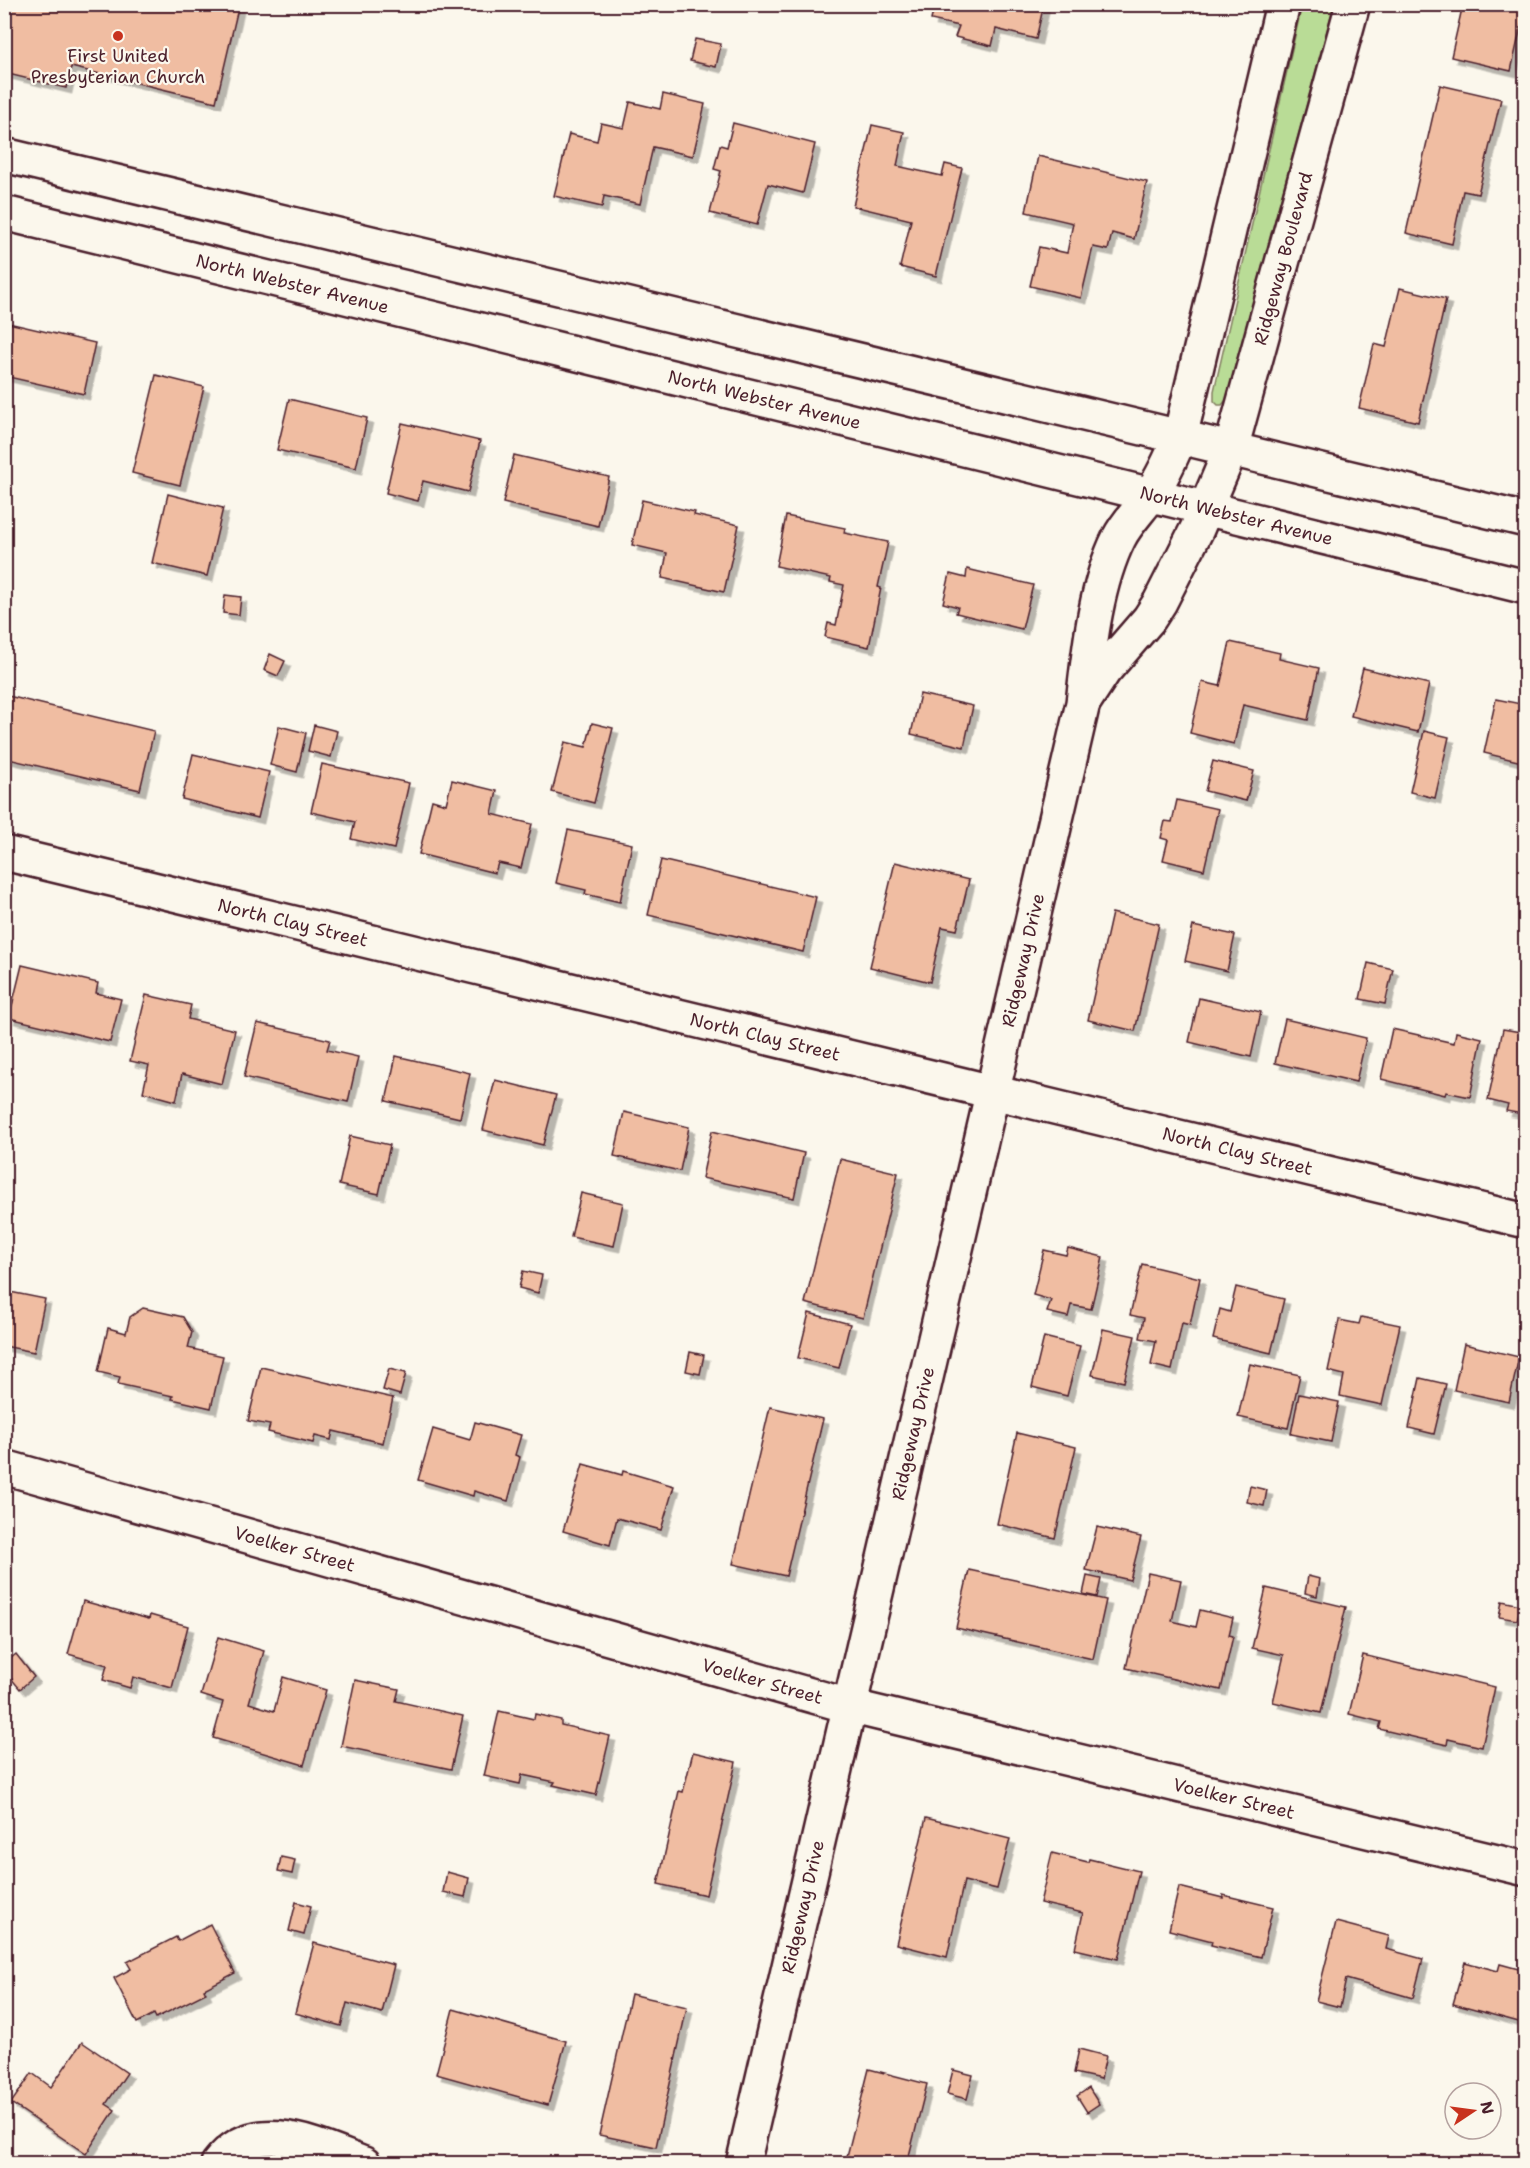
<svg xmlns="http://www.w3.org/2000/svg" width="1530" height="2168" font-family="'Shantell Sans',sans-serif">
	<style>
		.green { fill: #b9dc96; stroke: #827e60; stroke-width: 1.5 }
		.building { fill: #f0bda2; stroke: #4a1f2b; stroke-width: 1.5; filter: url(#shadow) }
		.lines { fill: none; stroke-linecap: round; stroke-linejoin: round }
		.minor-casing { stroke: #4a1f2b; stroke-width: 38 }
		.major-casing { stroke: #4a1f2b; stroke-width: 38 }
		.minor { stroke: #fbf7ec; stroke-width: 33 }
		.major { stroke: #fbf7ec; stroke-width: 33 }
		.poi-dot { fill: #c8321e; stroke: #fbf7ec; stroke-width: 2 }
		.labels { text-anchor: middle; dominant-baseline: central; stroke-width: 4.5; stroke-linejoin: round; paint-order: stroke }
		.poi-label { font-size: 18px; fill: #4a1f2b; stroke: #fbf7ec }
		.street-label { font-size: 18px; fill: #4a1f2b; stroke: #fbf7ec }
	</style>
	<defs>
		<filter id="shadow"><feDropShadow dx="5.5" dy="5.5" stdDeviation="0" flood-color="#0004"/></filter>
	</defs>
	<rect width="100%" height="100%" fill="#fbf7ec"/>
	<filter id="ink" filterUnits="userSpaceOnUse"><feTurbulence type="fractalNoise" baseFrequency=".0167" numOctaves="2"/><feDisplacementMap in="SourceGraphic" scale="12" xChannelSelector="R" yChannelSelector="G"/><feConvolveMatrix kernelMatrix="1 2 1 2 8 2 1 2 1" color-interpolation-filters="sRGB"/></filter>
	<g filter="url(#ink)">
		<path class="green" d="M1302 5H1334L1226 400 1222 405H1218L1214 401V391Z"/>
		<g class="building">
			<path d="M4 4H239L216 102 71 67 66 88 4 73Z"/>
			<path d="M930 4H1044L1036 39 996 29 992 46 955 37 959 26 931 20 933 12 928 11Z"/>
			<path d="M1463 4H1526L1511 71 1451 57Z"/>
			<path d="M695 39 721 44 716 67 690 61Z"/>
			<path d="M1440 85 1501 99 1478 194 1463 191 1452 244 1406 233Z"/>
			<path d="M663 94 705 104 693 156 653 147 640 204 604 196 602 207 554 196 569 134 597 141 601 123 624 128 630 102 660 109Z"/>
			<path d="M733 123 815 144 803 193 768 184 757 225 710 213 721 171 714 169 720 145 727 147Z"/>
			<path d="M872 125 904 132 897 166 942 176 945 164 962 168 936 276 900 267 911 220 853 206Z"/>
			<path d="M1038 156 1147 182 1134 239 1112 233 1108 250 1093 247 1081 298 1030 286 1039 247 1067 253 1073 223 1026 212Z"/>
			<path d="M1400 288 1446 299 1418 422 1359 408 1374 344 1386 347Z"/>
			<path d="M4 322 95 343 84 394 4 376Z"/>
			<path d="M156 375 204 387 180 485 132 473Z"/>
			<path d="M289 399 367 418 356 468 277 450Z"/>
			<path d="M402 423 480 441 468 492 423 481 418 501 386 493Z"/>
			<path d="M514 455 609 477 598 526 503 503Z"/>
			<path d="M168 494 223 508 207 576 152 563Z"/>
			<path d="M642 500 695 512 694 515 739 525 724 592 662 578 667 553 632 545Z"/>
			<path d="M786 516 845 528 844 533 888 542 878 587 881 588 869 647 825 637 828 623 836 625 844 585 830 582 831 578 776 566Z"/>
			<path d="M967 569 1033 585 1022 629 956 613 958 607 943 603 950 574 966 578Z"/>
			<path d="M225 595 241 597 239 615 223 613Z"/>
			<path d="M1230 642 1280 653 1279 659 1319 668 1308 720 1243 705 1234 744 1190 733 1202 682 1220 686Z"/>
			<path d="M270 654 285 661 278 676 264 670Z"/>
			<path d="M1363 668 1429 684 1418 732 1351 716Z"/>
			<path d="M920 694 973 706 964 747 911 734Z"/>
			<path d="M4 695 154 731 140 790 4 758Z"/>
			<path d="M1496 699 1526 705V763L1484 753Z"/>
			<path d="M592 723 613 728 594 803 552 792 565 742 586 747Z"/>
			<path d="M314 725 337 731 331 757 308 751Z"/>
			<path d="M279 726 306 733 297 772 270 765Z"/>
			<path d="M1424 731 1449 737 1435 798 1410 792Z"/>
			<path d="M193 754 269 772 258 818 182 799Z"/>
			<path d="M1213 761 1254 771 1246 801 1205 791Z"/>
			<path d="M322 764 409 783 394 849 351 839 355 822 311 812Z"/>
			<path d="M452 780 497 791 492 814 532 824 521 868 498 863 495 873 419 854 432 800 446 804Z"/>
			<path d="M1177 800 1218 809 1204 870 1163 860 1168 840 1161 838 1165 821 1172 822Z"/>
			<path d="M568 830 632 844 620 902 585 894 586 890 556 883Z"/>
			<path d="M661 860 816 897 803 952 648 915Z"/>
			<path d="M895 862 969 880 957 930 942 927 930 982 870 967Z"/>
			<path d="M1112 913 1159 924 1135 1031 1088 1020Z"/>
			<path d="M1193 926 1235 935 1227 971 1185 961Z"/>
			<path d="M1368 963 1393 969 1385 1004 1360 999Z"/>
			<path d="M22 965 98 983 96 993 121 999 110 1042 9 1018Z"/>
			<path d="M146 995 191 1005 188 1019 235 1030 222 1084 182 1074 176 1101 143 1092 149 1065 130 1061Z"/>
			<path d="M1199 998 1261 1012 1251 1057 1189 1042Z"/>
			<path d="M1285 1019 1366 1038 1356 1082 1275 1063Z"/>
			<path d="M257 1023 330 1040 327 1050 358 1057 348 1102 244 1077Z"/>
			<path d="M1392 1029 1454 1043 1456 1032 1482 1038 1470 1097 1446 1092 1445 1095 1381 1079Z"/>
			<path d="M1503 1029 1526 1033V1127L1521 1126 1523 1114 1506 1111 1508 1105 1488 1100Z"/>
			<path d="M396 1056 470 1073 460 1118 386 1101Z"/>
			<path d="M495 1080 556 1095 543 1145 483 1130Z"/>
			<path d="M624 1112 689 1127 680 1171 614 1156Z"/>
			<path d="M712 1131 804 1153 794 1198 702 1178Z"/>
			<path d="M350 1136 390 1145 379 1194 339 1185Z"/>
			<path d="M840 1159 898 1173 863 1318 805 1303Z"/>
			<path d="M581 1193 623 1203 614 1246 571 1237Z"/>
			<path d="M1068 1248 1103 1257 1091 1309 1071 1305 1068 1317 1047 1312 1051 1300 1033 1295 1044 1250 1066 1255Z"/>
			<path d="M1142 1264 1200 1278 1190 1325 1182 1323 1172 1370 1151 1365 1156 1341 1140 1338 1144 1318 1130 1315Z"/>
			<path d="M523 1271 542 1275 538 1293 519 1288Z"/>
			<path d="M1236 1287 1284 1299 1271 1353 1213 1339 1220 1309 1230 1312Z"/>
			<path d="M10 1292 45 1299 34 1352 4 1346V1297L9 1298Z"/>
			<path d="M143 1308 183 1317 192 1332 188 1348 223 1356 211 1408 172 1399 173 1396 118 1384 120 1377 98 1372 108 1328 126 1333 130 1317Z"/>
			<path d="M809 1313 850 1324 839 1368 798 1358Z"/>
			<path d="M1361 1317 1400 1325 1382 1405 1340 1396 1344 1375 1328 1371 1339 1320 1359 1324Z"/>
			<path d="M1103 1329 1135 1336 1124 1382 1092 1375Z"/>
			<path d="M1044 1337 1080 1346 1067 1396 1032 1387Z"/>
			<path d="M1464 1344 1519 1357 1509 1402 1454 1390Z"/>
			<path d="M690 1352 704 1355 700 1374 686 1371Z"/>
			<path d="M1250 1364 1300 1375 1288 1428 1238 1417Z"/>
			<path d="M261 1367 393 1398 383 1443 333 1431 331 1440 315 1436 313 1443 268 1432 270 1425 248 1421Z"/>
			<path d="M389 1369 406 1373 400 1395 383 1390Z"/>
			<path d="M1420 1378 1446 1384 1434 1434 1409 1428Z"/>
			<path d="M1299 1394 1339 1402 1331 1442 1291 1434Z"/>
			<path d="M770 1407 823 1419 786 1576 733 1564Z"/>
			<path d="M475 1422 521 1435 515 1455 520 1457 508 1501 474 1491 473 1496 418 1480 433 1429 470 1440Z"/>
			<path d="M1017 1433 1076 1447 1055 1538 997 1524Z"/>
			<path d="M583 1464 622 1475 623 1471 674 1486 661 1530 617 1518 610 1545 563 1531Z"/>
			<path d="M1250 1486 1267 1490 1264 1506 1247 1502Z"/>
			<path d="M1097 1527 1141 1537 1130 1580 1086 1570Z"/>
			<path d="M969 1570 1106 1600 1093 1659 956 1628Z"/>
			<path d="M1148 1573 1181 1580 1172 1621 1196 1627 1200 1610 1233 1618 1229 1635 1233 1636 1221 1690 1126 1668Z"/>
			<path d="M1087 1576 1101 1579 1097 1597 1083 1594Z"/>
			<path d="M1308 1576 1320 1579 1317 1596 1305 1593Z"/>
			<path d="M1266 1588 1346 1607 1321 1713 1273 1702 1284 1655 1252 1648Z"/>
			<path d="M83 1601 149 1619 150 1615 188 1626 172 1688 133 1677 130 1688 103 1680 107 1665 68 1654Z"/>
			<path d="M1502 1601 1521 1605 1517 1620 1499 1617Z"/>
			<path d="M218 1637 264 1651 249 1703 274 1711 283 1677 326 1690 304 1765 213 1738 223 1702 201 1695Z"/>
			<path d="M16 1654 34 1677 20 1689 4 1670V1664Z"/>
			<path d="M1363 1655 1495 1687 1482 1747 1448 1739 1447 1745 1379 1729 1381 1722 1349 1714Z"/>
			<path d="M355 1680 399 1689 396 1701 463 1716 451 1769 341 1746Z"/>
			<path d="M499 1711 534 1719 535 1714 561 1720V1725L610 1736 596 1795 553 1785 555 1782 522 1775 520 1784 484 1776Z"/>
			<path d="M693 1752 736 1762 706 1895 658 1884 679 1791 683 1792Z"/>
			<path d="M926 1818 1010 1839 997 1889 964 1881 947 1957 896 1944Z"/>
			<path d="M1052 1853 1088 1862 1089 1859 1139 1871 1118 1959 1075 1949 1083 1913 1040 1903Z"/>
			<path d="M281 1857 295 1860 292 1874 278 1871Z"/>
			<path d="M447 1872 469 1878 465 1897 443 1892Z"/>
			<path d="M1179 1887 1223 1898V1895L1273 1907 1261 1957 1211 1945 1212 1941 1169 1930Z"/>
			<path d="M296 1902 311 1906 304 1935 289 1931Z"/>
			<path d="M1336 1922 1389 1936 1386 1949 1423 1959 1413 1998 1346 1979 1340 2007 1316 2001Z"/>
			<path d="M210 1924 235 1973 204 1989 206 1993 156 2018 154 2014 137 2023 114 1978 131 1969 127 1962 176 1937 178 1941Z"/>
			<path d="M314 1943 394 1965 382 2013 347 2003 341 2026 295 2013Z"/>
			<path d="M1465 1962 1498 1971 1500 1964 1526 1971V2024L1453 2004Z"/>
			<path d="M631 1994 687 2007 656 2147 599 2135Z"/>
			<path d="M453 2009 566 2041 548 2105 436 2074Z"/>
			<path d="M82 2042 127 2073 106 2104 115 2110 86 2154 11 2103 32 2073 51 2087Z"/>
			<path d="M1079 2049 1106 2056 1101 2079 1074 2073Z"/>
			<path d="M869 2069 927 2084 907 2164H845Z"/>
			<path d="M953 2070 973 2075 967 2099 947 2094Z"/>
			<path d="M1089 2088 1099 2104 1087 2112 1077 2096Z"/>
		</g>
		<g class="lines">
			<g class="minor-casing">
				<g id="minor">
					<path id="s1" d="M1085 700 1104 671 1149 619 1160 602 1197 529 1231 449 1353 4"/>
					<path id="s2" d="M4 853 1526 1221"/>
					<path id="s3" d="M4 1467 849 1706 1526 1869"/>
					<path d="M218 2164C256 2114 318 2147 364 2164"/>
					<path id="s4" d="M743 2164 1083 703C1089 651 1095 586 1119 538 1127 522 1141 509 1151 494 1163 476 1172 456 1180 437L1283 4"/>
				</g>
			</g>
			<g class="major-casing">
				<g id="major">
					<path d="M4 155 1526 520"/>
					<path id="s5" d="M4 213 1526 587"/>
				</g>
			</g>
			<use href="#minor" class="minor"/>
			<use href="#major" class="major"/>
		</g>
	</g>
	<circle class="poi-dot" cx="118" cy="36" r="6"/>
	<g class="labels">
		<g class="poi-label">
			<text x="118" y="56">First United<tspan x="118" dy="21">Presbyterian Church</tspan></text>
		</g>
		<g class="street-label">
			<text stroke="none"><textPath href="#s1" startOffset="490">Ridgeway Boulevard</textPath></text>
			<text stroke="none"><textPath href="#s5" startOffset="297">North Webster Avenue</textPath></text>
			<text stroke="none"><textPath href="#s5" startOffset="783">North Webster Avenue</textPath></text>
			<text stroke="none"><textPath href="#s5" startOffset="1269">North Webster Avenue</textPath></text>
			<text stroke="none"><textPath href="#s2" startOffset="297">North Clay Street</textPath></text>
			<text stroke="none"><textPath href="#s4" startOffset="1236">Ridgeway Drive</textPath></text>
			<text stroke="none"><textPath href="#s2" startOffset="783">North Clay Street</textPath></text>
			<text stroke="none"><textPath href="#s2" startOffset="1269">North Clay Street</textPath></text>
			<text stroke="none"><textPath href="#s4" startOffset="750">Ridgeway Drive</textPath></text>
			<text stroke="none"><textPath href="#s3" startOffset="302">Voelker Street</textPath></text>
			<text stroke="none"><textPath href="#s3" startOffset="788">Voelker Street</textPath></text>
			<text stroke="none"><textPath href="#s3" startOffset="1274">Voelker Street</textPath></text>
			<text stroke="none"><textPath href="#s4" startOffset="264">Ridgeway Drive</textPath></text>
		</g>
	</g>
	<rect width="1530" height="2168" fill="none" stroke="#fbf7ec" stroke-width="24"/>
	<rect x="12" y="12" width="1506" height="2144" fill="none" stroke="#4a1f2b" stroke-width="2" filter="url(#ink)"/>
	<g transform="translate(1473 2111) rotate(77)"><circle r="28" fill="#fbf7ec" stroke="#b4a19f" stroke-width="1.5"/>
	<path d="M0-4.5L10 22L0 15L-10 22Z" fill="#c8321e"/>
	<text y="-9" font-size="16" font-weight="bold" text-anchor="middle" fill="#4a1f2b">N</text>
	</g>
</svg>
